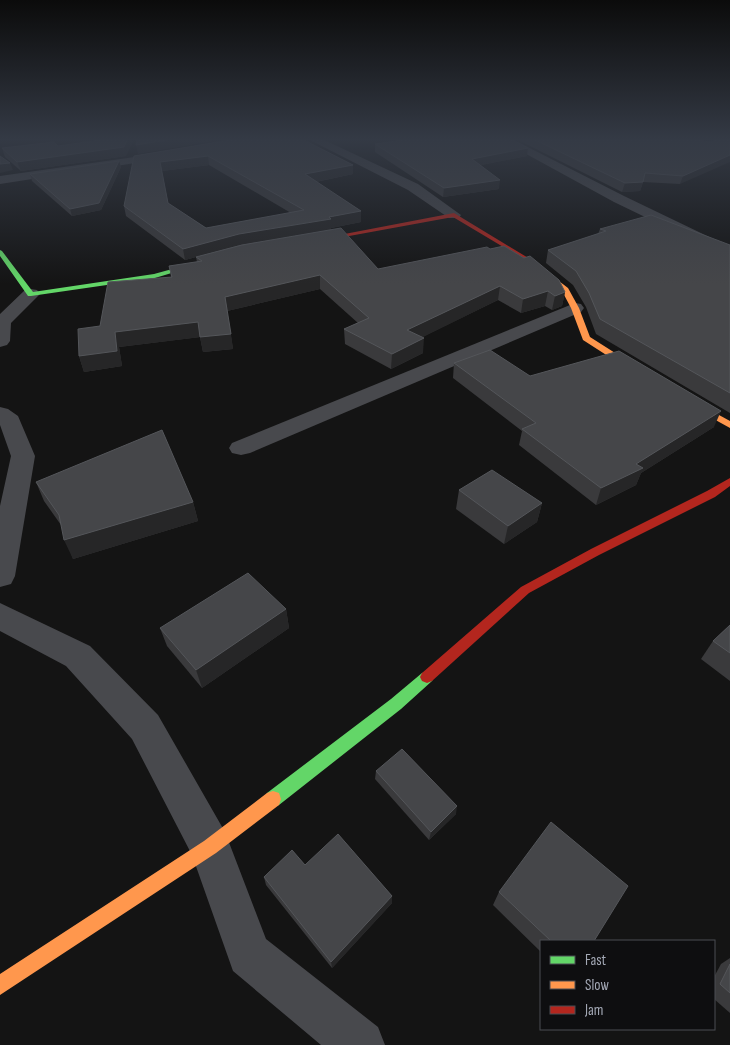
<svg xmlns="http://www.w3.org/2000/svg" width="730" height="1045" font-family="'Sofia Sans Condensed',sans-serif">
	<style>
		.lines { fill: none; stroke-linecap: round; stroke-linejoin: round }
		.street { fill: #48494d; fill-rule: evenodd }
		.fast { fill: #63d668; fill-rule: evenodd }
		.slow { fill: #ff974d; fill-rule: evenodd }
		.jam { fill: #b3261e; fill-rule: evenodd }
		.wall { fill: #3a3a3c; fill-rule: evenodd }
		.shaded-wall { fill: #262627 }
		.building { fill: #454649; stroke: #54565a; fill-rule: evenodd }
	</style>
	<rect width="100%" height="100%" fill="#141414"/>
	<g class="lines">
		<g class="street">
			<path d="M306 138H320L418 184 461 215 459 218H449L408 190Z"/>
			<path d="M497 138H510L624 196 730 247V258L614 202Z"/>
			<path d="M170 152 174 153 176 155 174 157 0 184V176Z"/>
			<path d="M31 289 37 290 40 294 11 323 10 341 7 345 0 347V314L25 290Z"/>
			<path d="M575 303 581 304 584 308 581 312 250 453 241 455 232 453 229 448 232 443Z"/>
			<path d="M0 407 8 409 18 416 35 456 15 576 11 584 0 587V506L11 456 0 425Z"/>
			<path d="M0 603 90 646 158 715 225 832 266 939 378 1027 385 1045H321L233 971 192 855 132 739 66 666 0 631Z"/>
		</g>
		<g class="fast">
			<path d="M0 250 2 251 33 292 154 274 205 260 208 262 155 278 31 296H28L0 256Z"/>
			<path d="M427 671 432 673 434 677 432 681 401 709 279 805 273 807 267 805 265 799 267 793 391 699 422 673Z"/>
		</g>
		<g class="slow">
			<path d="M525 258H529L568 288 579 308 590 337 645 372V376H639L583 340 571 308 562 291 525 260Z"/>
			<path d="M686 397 730 421V428L683 402 681 400Z"/>
			<path d="M273 791 279 793 281 799 279 805 216 853 0 995V974L204 841 267 793Z"/>
		</g>
		<g class="jam">
			<path d="M454 213 530 259 525 260 453 217 311 243 308 241Z"/>
			<path d="M730 478V486L715 497 599 555 529 593 432 681 427 683 422 681 420 677 422 673 521 587 591 549 707 491Z"/>
		</g>
	</g>
	<g class="wall">
		<path d="M242 138 353 165V174L316 182 361 211V222L331 228V230L378 269 565 292 562 306 552 310 545 306 521 313 498 300 422 337 423 353 391 369 345 344 344 329 358 323 320 289 227 311 233 349 203 352 200 337 119 347 122 366 84 372 79 356 100 326 171 277 169 266 197 262 196 257 185 260 126 216 124 206 134 156ZM209 165 291 213 206 228 168 203 162 171Z"/>
		<path d="M404 138H509L527 156 481 165 499 189 443 197 375 152V144L407 139Z"/>
		<path d="M514 138H683L711 142 680 184 643 182 640 191 622 192Z"/>
		<path d="M58 146 126 156 21 171 5 157 2 148Z"/>
		<path d="M119 161 121 167 101 210 72 216 32 181 30 174Z"/>
		<path d="M600 229 730 245V413L596 334 586 307 573 285 546 263 548 250 598 234Z"/>
		<path d="M454 363 530 376 714 427 641 473 636 485 596 505 519 445 522 431 453 378Z"/>
		<path d="M36 482 193 502 198 521 73 559 61 525 44 501Z"/>
		<path d="M459 490 542 503 537 522 504 544 456 509Z"/>
		<path d="M286 609 289 628 202 688 167 646 160 628Z"/>
		<path d="M730 625V681L701 659 713 641Z"/>
		<path d="M376 771 456 814 429 840 375 779Z"/>
		<path d="M305 865 392 903 332 968 266 885 264 877Z"/>
		<path d="M499 892 594 941H541V952L493 905Z"/>
		<path d="M730 958V1013L714 999V977L721 964Z"/>
	</g>
	<g class="shaded-wall">
		<path d="M128 138H135L126 156 21 171 17 162Z"/>
		<path d="M179 138H231L138 154 136 145Z"/>
		<path d="M528 148 527 156 471 167 472 159Z"/>
		<path d="M730 155V162L680 184 683 176Z"/>
		<path d="M208 156 209 165 162 171 160 162Z"/>
		<path d="M119 161 121 167 101 210 72 216 70 209Z"/>
		<path d="M10 163 13 170 0 173V164Z"/>
		<path d="M353 165V174L305 184V174Z"/>
		<path d="M500 180 499 189 443 197 444 188Z"/>
		<path d="M643 182 640 191 622 192 625 183Z"/>
		<path d="M361 211V222L331 228V230L240 245 185 260 183 249 239 234Z"/>
		<path d="M320 275V289L227 311 225 297Z"/>
		<path d="M500 286 498 300 407 345V330Z"/>
		<path d="M548 291 545 306 521 313 523 299Z"/>
		<path d="M565 292 562 306 552 310 555 296Z"/>
		<path d="M198 322 201 337 119 347 122 366 84 372 79 356 115 332Z"/>
		<path d="M231 334 233 349 203 352 200 337Z"/>
		<path d="M424 338 423 353 391 369 392 354Z"/>
		<path d="M721 411 714 427 641 473 636 485 596 505 601 488 636 464Z"/>
		<path d="M193 502 198 521 73 559 64 540Z"/>
		<path d="M542 503 537 522 504 544 508 526Z"/>
		<path d="M286 609 289 628 202 688 196 670Z"/>
		<path d="M457 806 456 814 429 840 431 832Z"/>
		<path d="M392 896V903L332 968 331 962Z"/>
	</g>
	<g class="building">
		<path d="M114 138H128L124 147 17 162 2 148 54 142 58 146Z"/>
		<path d="M137 138H179L136 145Z"/>
		<path d="M242 138H300L353 165 305 174 361 211 329 217 331 219 239 234 183 249 124 206 134 156ZM208 156 304 210 206 228 168 203 160 162Z"/>
		<path d="M418 138H509L528 148 472 159 500 180 444 188 375 144Z"/>
		<path d="M531 138H683L711 142 719 139 730 140V155L683 176 645 173 643 182 625 183Z"/>
		<path d="M0 156 10 163 0 164Z"/>
		<path d="M119 161 99 203 70 209 30 174Z"/>
		<path d="M651 215 730 245V393L600 319 589 293 576 271 548 250 606 231 600 229Z"/>
		<path d="M341 228 378 269 487 247 490 249 504 246 524 258 530 256 559 280 565 292 555 296 548 291 523 299 500 286 407 330 424 338 392 354 344 329 369 318 320 275 225 297 231 334 200 337 198 322 115 332 117 351 79 356 78 329 100 326 108 282 172 277 169 266 202 261 196 257 242 245Z"/>
		<path d="M490 350 530 376 619 351 721 411 636 464 643 468 601 488 522 429 536 423 454 363Z"/>
		<path d="M162 430 193 502 64 540 59 515 36 482Z"/>
		<path d="M492 470 542 503 508 526 459 490Z"/>
		<path d="M248 573 286 609 196 670 160 628Z"/>
		<path d="M730 625V653L713 641Z"/>
		<path d="M402 749 457 806 431 832 376 771Z"/>
		<path d="M551 822 628 886 594 941H551L499 892Z"/>
		<path d="M338 834 392 896 331 962 264 877 292 850 305 865Z"/>
		<path d="M730 964V993L720 984Z"/>
	</g>
	<linearGradient id="sky" x2="0" y2="1"><stop stop-color="#0b0b0b"/><stop offset="0.49" stop-color="#343a45"/><stop offset="1" stop-color="#343a45" stop-opacity="0"/></linearGradient>
	<rect width="730" height="284" fill="url(#sky)"/>
	<rect x="540" y="940" width="175" height="90" fill="#0e0e10" stroke="#4a4c52"/>
	<rect x="550" y="956" width="25" height="8" fill="#63d668" stroke="#4a4c52"/>
	<text x="585" y="965" font-size="15" fill="#a4a9b6">Fast</text>
	<rect x="550" y="981" width="25" height="8" fill="#ff974d" stroke="#4a4c52"/>
	<text x="585" y="990" font-size="15" fill="#a4a9b6">Slow</text>
	<rect x="550" y="1006" width="25" height="8" fill="#b3261e" stroke="#4a4c52"/>
	<text x="585" y="1015" font-size="15" fill="#a4a9b6">Jam</text>
</svg>
